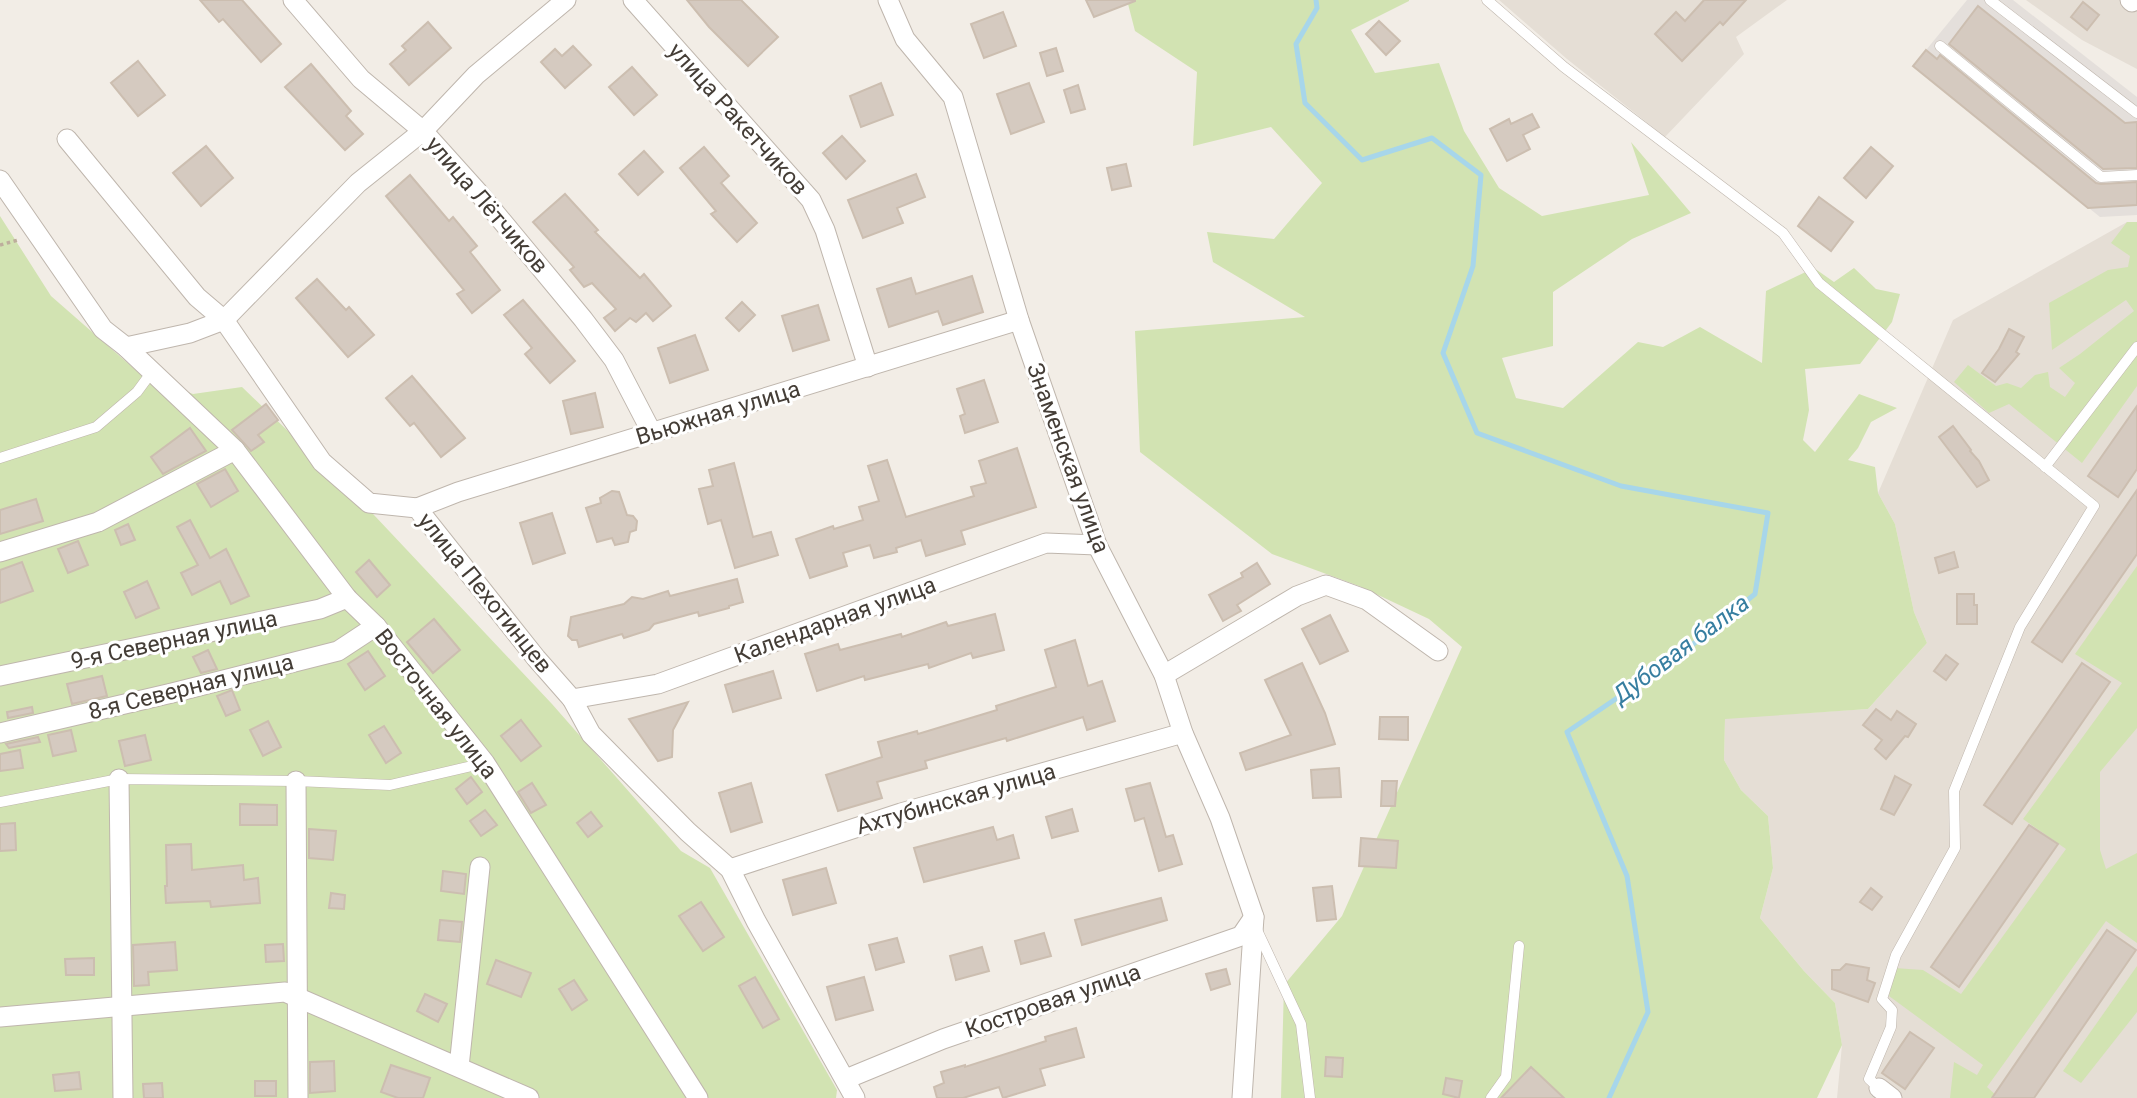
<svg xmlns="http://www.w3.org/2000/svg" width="2137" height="1098" font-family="Roboto,sans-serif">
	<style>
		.residential { fill: #e5ded5 }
		.industrial { fill: #e4dfdb }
		.green { fill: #d2e3b2 }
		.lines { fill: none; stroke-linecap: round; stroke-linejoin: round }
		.stream { stroke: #a7d6ea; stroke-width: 5 }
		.building { fill: #d5cac0; stroke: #ccbeb0; stroke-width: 2 }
		.lane-casing { stroke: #bfb6ad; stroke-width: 11 }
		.street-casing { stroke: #bfb6ad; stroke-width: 21 }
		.path { stroke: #bdae9c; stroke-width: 3.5; stroke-dasharray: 3.5 3.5; stroke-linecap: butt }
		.lane { stroke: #fff; stroke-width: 10 }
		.street { stroke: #fff; stroke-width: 19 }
		.labels { text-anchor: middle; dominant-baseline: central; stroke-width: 6; stroke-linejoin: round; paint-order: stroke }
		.street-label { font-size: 23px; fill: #443d36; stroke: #fff }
		.water-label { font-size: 24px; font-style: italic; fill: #367ea0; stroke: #fff }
	</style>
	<rect width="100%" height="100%" fill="#f2ede6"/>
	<g class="residential">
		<path d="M1499 0H1787L1736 37 1744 54 1665 137 1567 59Z"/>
		<path d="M2026 0H2137V69L2082 40Z"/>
		<path d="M2127 222H2137V1098H1837L1842 1045 1835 1003 1804 971 1760 918 1773 868 1768 816 1741 790 1724 760 1725 718 1868 709 1927 643 1914 612 1895 524 1878 493 1953 320Z"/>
	</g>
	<path class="industrial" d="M1967 0H2013L2137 97V215L2100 217 1913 66Z"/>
	<g class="green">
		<path d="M1127 0H1409V1L1351 30 1375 73 1439 63 1464 131 1499 188 1542 216 1649 195 1631 142 1691 213 1632 239 1553 292V346L1502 358 1516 398 1563 408 1638 342 1663 347 1700 327 1762 363 1766 291 1814 268 1834 282 1854 268 1876 289 1900 294 1892 322 1860 364 1805 369 1809 410 1803 440 1815 452 1859 394 1897 408 1871 422 1858 448 1848 460 1875 467 1878 493 1895 524 1914 612 1927 643 1868 709 1725 719 1724 760 1741 790 1768 816 1773 868 1760 918 1804 971 1835 1003 1842 1045 1817 1098H1281L1284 985 1342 916 1462 647 1429 619 1359 586 1272 554 1140 452 1135 331 1305 317 1213 262 1207 232 1274 239 1322 183 1271 127 1193 146 1197 72 1135 31Z"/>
		<path d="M0 216 51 296 139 373 193 394 242 387 358 498 552 704 681 851 710 868 837 1090 836 1098H0Z"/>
		<path d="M2127 222H2137V386L2082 463 2009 404 1989 413 1954 382 1968 365 1996 386 2007 383 2021 388 2035 375 2048 372 2050 387 2065 397 2075 383 2059 368 2080 354 2134 311 2126 300 2052 350 2049 303 2108 270 2128 267 2130 256 2111 243Z"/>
		<path d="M2137 566V728L2100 772V850L2106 869 2137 853V943L2106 921 1987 1087 1999 1098H1950L1954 1062 1977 1075 1983 1065 1889 996 1894 968 1923 970 1961 994 2066 849 2023 819 2122 683 2075 654Z"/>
		<path d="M2137 966V1012L2081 1083 2063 1071Z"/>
	</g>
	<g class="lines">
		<path class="stream" d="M1316 0 1317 8 1296 44 1305 103 1362 160 1432 138 1481 175 1473 266 1443 353 1477 433 1621 486 1768 513 1755 594 1676 658 1567 732 1627 876 1648 1012 1609 1098"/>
	</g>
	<g class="building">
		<path d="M200 0H242L281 44 261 62 223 19 219 22Z"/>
		<path d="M687 0H741L778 37 748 66 709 27Z"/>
		<path d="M1086 0H1135V1L1094 17Z"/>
		<path d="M1704 0H1746L1723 25 1720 22 1682 61 1655 34 1676 12 1685 21Z"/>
		<path d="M2083 2 2099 15 2087 30 2071 17Z"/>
		<path d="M1978 6 2125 123 2137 122V168L2103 169 1949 44Z"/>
		<path d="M1003 12 1016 46 984 58 971 24Z"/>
		<path d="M1379 21 1400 41 1386 55 1366 34Z"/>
		<path d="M428 22 451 48 409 85 390 64 406 50 402 46Z"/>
		<path d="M573 46 591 65 565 88 541 62 555 49 562 56Z"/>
		<path d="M1056 48 1063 71 1047 76 1040 53Z"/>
		<path d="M1926 50 1937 59 1940 55 2096 183 2101 184 2137 182V205L2088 208 1913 66Z"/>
		<path d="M138 61 165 95 138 116 111 83Z"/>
		<path d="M311 64 351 111 346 116 363 134 345 150 285 87Z"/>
		<path d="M632 67 657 95 634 115 609 87Z"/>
		<path d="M881 83 893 115 861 127 850 96Z"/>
		<path d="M1029 83 1044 122 1011 134 997 94Z"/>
		<path d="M1078 85 1085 109 1071 113 1064 90Z"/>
		<path d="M1532 114 1539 127 1523 135 1530 149 1507 161 1490 129 1509 119 1511 124Z"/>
		<path d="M842 136 865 161 846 179 823 153Z"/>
		<path d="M206 146 233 178 201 206 173 173Z"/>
		<path d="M704 147 729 176 721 183 757 223 737 242 711 214 716 211 680 168Z"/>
		<path d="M1871 147 1893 166 1866 198 1844 178Z"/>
		<path d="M644 151 663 172 638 195 619 174Z"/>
		<path d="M1126 164 1131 186 1112 190 1107 168Z"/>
		<path d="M916 174 925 197 897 208 903 223 863 238 848 200Z"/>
		<path d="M410 175 449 221 453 217 477 246 470 252 500 290 472 313 457 294 464 290 386 196Z"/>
		<path d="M565 194 598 230 595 232 640 278 644 274 671 306 653 321 646 313 636 322 630 318 615 331 604 318 616 309 592 283 584 287 570 270 574 267 533 222Z"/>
		<path d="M1819 197 1853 222 1831 251 1798 226Z"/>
		<path d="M972 276 983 312 943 325 938 311 889 327 877 289 911 278 916 294Z"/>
		<path d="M317 279 346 310 349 307 374 335 348 357 296 298Z"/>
		<path d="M523 300 575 361 550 383 525 354 532 348 504 315Z"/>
		<path d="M742 302 755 315 739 331 726 318Z"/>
		<path d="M818 305 829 340 793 351 782 316Z"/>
		<path d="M2009 329 2024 337 2016 352 2019 354 1995 382 1982 373 1999 349Z"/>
		<path d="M695 335 708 370 670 383 658 348Z"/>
		<path d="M412 376 465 438 441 457 414 423 410 426 386 398Z"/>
		<path d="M984 380 998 422 965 433 960 416 965 414 957 389Z"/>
		<path d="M595 393 603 427 571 434 563 401Z"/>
		<path d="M266 404 278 420 258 435 264 442 251 451 232 430Z"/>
		<path d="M2137 406V469L2118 497 2088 476Z"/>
		<path d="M1953 426 1971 450 1970 451 1979 461 1989 480 1977 487 1939 437Z"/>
		<path d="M190 428 206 451 163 474 151 457Z"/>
		<path d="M1017 448 1036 507 961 531 965 544 926 556 921 540 896 548 897 552 874 558 870 545 843 553 847 566 810 578 796 539 833 526 834 529 863 520 859 507 879 501 868 466 887 460 906 517 974 496 971 487 986 483 979 461Z"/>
		<path d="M734 463 753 537 771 532 778 555 735 568 721 520 708 524 699 489 713 486 709 470Z"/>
		<path d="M225 469 238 491 211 507 197 484Z"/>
		<path d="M2137 490V554L2062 662 2032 642Z"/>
		<path d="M612 491 619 492 627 515 633 516 637 521 636 530 630 532 628 542 615 545 612 538 597 542 586 508 601 503 600 498Z"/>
		<path d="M36 499 43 521 0 534V510Z"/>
		<path d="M552 513 565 553 533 564 520 523Z"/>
		<path d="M190 520 210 558 226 549 249 596 231 604 220 581 192 595 181 573 198 565 177 527Z"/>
		<path d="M128 524 135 540 121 545 115 530Z"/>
		<path d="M78 541 88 565 68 573 58 549Z"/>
		<path d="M1954 552 1958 567 1939 573 1935 558Z"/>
		<path d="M369 560 390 585 377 597 356 572Z"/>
		<path d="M22 562 33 591 0 603V570Z"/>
		<path d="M1257 563 1270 584 1237 605 1241 611 1223 621 1209 595 1243 577 1241 573Z"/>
		<path d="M737 579 743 602 729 606V608L699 616 698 612 654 624 649 630 624 638 622 634 579 647 577 640H572L568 636 571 617 624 604 632 597 643 599 668 591 670 596Z"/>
		<path d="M147 581 159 608 136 618 124 592Z"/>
		<path d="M1957 594H1974V605H1977V624H1957Z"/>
		<path d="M995 614 1004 650 973 658 971 653 929 668 928 664 865 680 864 676 817 691 805 654 838 644 840 650 901 634 902 637 946 622 948 626Z"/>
		<path d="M1330 615 1348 651 1320 664 1302 629Z"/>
		<path d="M434 619 460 650 433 673 407 642Z"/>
		<path d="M1075 640 1088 686 1102 681 1115 721 1087 730 1083 717 1007 741 1006 738 925 761 927 768 877 782 882 798 838 811 826 775 882 757 878 742 917 731 918 734 997 710 996 706 1056 687 1045 650Z"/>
		<path d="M208 650 217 669 201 673 193 657Z"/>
		<path d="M368 651 385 676 365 690 348 664Z"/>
		<path d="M1946 655 1958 664 1946 680 1934 671Z"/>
		<path d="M1302 663 1325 713 1335 744 1246 770 1240 753 1291 735 1265 680Z"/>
		<path d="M2082 663 2110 682 2012 824 1984 805Z"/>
		<path d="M773 671 781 698 733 712 725 685Z"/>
		<path d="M102 676 107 696 72 704 67 684Z"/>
		<path d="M232 690 240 710 226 716 217 696Z"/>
		<path d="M688 702 673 730 672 757 658 761 629 719Z"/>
		<path d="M32 707 33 713 8 718 7 712Z"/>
		<path d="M1876 709 1891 720 1897 711 1916 724 1908 737 1905 736 1886 759 1875 749 1882 740 1863 725Z"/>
		<path d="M1380 717H1408V740L1379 739Z"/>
		<path d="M521 720 541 746 521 761 501 736Z"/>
		<path d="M268 721 281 747 263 756 250 730Z"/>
		<path d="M384 726 401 753 386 763 369 735Z"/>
		<path d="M71 730 76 751 53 756 48 735Z"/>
		<path d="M145 735 151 760 125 766 119 741Z"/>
		<path d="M38 737 40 742 9 748 6 744Z"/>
		<path d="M20 750 23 768 0 771V754Z"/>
		<path d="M1339 768 1341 797 1313 798 1311 770Z"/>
		<path d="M1895 776 1911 785 1894 815 1881 809Z"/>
		<path d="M471 777 482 792 467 804 456 789Z"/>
		<path d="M1382 781H1397L1395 806H1381Z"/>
		<path d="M532 783 546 805 531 813 518 792Z"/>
		<path d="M751 783 762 822 731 832 719 793Z"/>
		<path d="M1150 783 1166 837 1173 835 1182 864 1159 871 1144 818 1135 821 1126 789Z"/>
		<path d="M240 804 277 805V825H240Z"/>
		<path d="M1072 809 1078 831 1052 838 1046 817Z"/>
		<path d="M485 810 497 825 481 836 470 821Z"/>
		<path d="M591 812 602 826 588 837 577 823Z"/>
		<path d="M15 823 16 850 0 851V824Z"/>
		<path d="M2029 825 2058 844 1959 987 1931 967Z"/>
		<path d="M993 827 997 840 1013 835 1019 858 924 882 914 848Z"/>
		<path d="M309 829 336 831 333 860 309 858Z"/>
		<path d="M1361 838 1398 841 1396 868 1359 866Z"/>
		<path d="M191 844 192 870 243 865 244 880 258 878 260 903 211 907 210 901 166 903 165 886H167L166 845Z"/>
		<path d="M826 868 836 903 793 915 783 880Z"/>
		<path d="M443 871 466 874 464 894 441 891Z"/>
		<path d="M1332 886 1336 919 1317 921 1313 888Z"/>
		<path d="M1871 888 1882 897 1872 910 1860 902Z"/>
		<path d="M331 893 345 895 344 909 329 908Z"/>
		<path d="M1161 898 1167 920 1082 945 1075 920Z"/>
		<path d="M701 902 724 937 703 951 679 916Z"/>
		<path d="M440 920 462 922 460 942 438 940Z"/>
		<path d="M2107 930 2136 950 2034 1098H1992Z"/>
		<path d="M1044 933 1051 956 1021 964 1015 941Z"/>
		<path d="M897 938 904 962 876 970 869 945Z"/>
		<path d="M175 942 177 970 148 972 149 985 134 986 133 945Z"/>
		<path d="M283 944 284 961 266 962 265 945Z"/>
		<path d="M982 947 989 971 956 980 950 956Z"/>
		<path d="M94 958V975H66L65 959Z"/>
		<path d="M496 960 531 973 521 997 487 984Z"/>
		<path d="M1846 964 1869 968 1867 980 1875 983 1868 1002 1832 989V970H1840Z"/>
		<path d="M1226 969 1230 984 1211 990 1206 974Z"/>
		<path d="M755 977 779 1019 763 1028 739 986Z"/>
		<path d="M864 977 873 1010 836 1020 827 987Z"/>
		<path d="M574 980 587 1000 572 1010 559 989Z"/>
		<path d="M425 994 447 1004 438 1022 417 1011Z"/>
		<path d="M1076 1028 1084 1057 1040 1069 1045 1085 1003 1098 999 1087 963 1098H937L934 1087 944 1083 941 1072 965 1065V1067L1046 1041 1045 1037Z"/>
		<path d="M1910 1032 1934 1048 1905 1089 1882 1073Z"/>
		<path d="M1326 1057 1343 1058 1342 1077 1325 1076Z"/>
		<path d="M334 1061 335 1091 310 1093V1062Z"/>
		<path d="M391 1065 430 1078 423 1098H398L381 1092Z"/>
		<path d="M1531 1067 1564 1098H1501Z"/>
		<path d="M79 1072 81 1089 55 1091 53 1075Z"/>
		<path d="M1446 1078 1462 1081 1459 1098 1443 1094Z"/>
		<rect x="255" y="1081" width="21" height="15"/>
		<path d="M162 1083 163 1098H144L143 1084Z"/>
	</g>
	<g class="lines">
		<g class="lane-casing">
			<g id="lane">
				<path d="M1487 0 1564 67 1783 233 1819 283 2094 506 2020 627 1954 791 1955 848 1896 955 1882 999 1892 1010 1891 1027 1869 1079 1879 1088"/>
				<path d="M1990 0 2137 113"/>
				<path d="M1940 46 2101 177 2137 175"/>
				<path d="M0 458 96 427 137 392 151 373"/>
				<path d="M2045 467 2137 347"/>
				<path d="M0 802 119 779 296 781 390 785 485 763"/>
				<path d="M1257 930 1301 1024 1310 1098"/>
				<path d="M1491 1098 1506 1077 1519 946"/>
			</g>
		</g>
		<g class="street-casing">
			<g id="street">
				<path d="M293 0 361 79 423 131 477 191 583 319 614 360 652 433"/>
				<path d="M633 0 811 200 825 230 868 367"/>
				<path d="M888 0 905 39 953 97 1019 320 1097 545 1164 675 1183 733 1220 818 1254 917 1242 1098"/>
				<path d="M2130 0 2132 2"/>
				<path d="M67 139 197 297 224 320 322 462 369 503 417 508 536 658 572 699 591 734 688 832 730 869 756 921 855 1098"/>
				<path d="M0 180 103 329 126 347 235 450 347 598 376 626 485 763 698 1098"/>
				<path d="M126 347 190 333 224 320 358 183 423 131 476 75 566 0"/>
				<path d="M417 508 458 492 1019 320"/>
				<path d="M0 552 98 522 235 450"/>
				<path d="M1164 675 1297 596 1326 585 1367 600 1438 651"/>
				<path d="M0 676 320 609 347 598"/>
				<path d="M572 699 658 684 1046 543 1097 545"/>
				<path d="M0 733 172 693 338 651 376 626"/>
				<path d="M119 779 123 1098"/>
				<path d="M296 781 298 1098"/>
				<path d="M730 869 901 813 1183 733"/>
				<path d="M0 1017 285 992 529 1098"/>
				<path d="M459 1067 480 867"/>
				<path d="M846 1079 943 1039 1241 936 1254 917"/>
				<path d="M1879 1088 1892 1098"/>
			</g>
		</g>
		<path class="path" d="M0 245 18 240"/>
		<use href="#lane" class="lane"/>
		<use href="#street" class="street"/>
	</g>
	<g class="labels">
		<g class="street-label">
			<text transform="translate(738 119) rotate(48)">улица Ракетчиков</text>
			<text transform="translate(487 205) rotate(49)">улица Лётчиков</text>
			<text transform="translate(718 413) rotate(-17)">Вьюжная улица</text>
			<text transform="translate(1068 458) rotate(70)">Знаменская улица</text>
			<text transform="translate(485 593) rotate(51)">улица Пехотинцев</text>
			<text transform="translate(835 620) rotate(-20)">Календарная улица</text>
			<text transform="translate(174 640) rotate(-12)">9-я Северная улица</text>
			<text transform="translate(191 687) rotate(-14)">8-я Северная улица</text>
			<text transform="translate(436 704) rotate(52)">Восточная улица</text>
			<text transform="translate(956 799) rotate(-16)">Ахтубинская улица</text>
			<text transform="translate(1053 1001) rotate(-19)">Костровая улица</text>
		</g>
		<g class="water-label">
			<text transform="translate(1681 649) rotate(-37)">Дубовая балка</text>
		</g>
	</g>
</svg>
